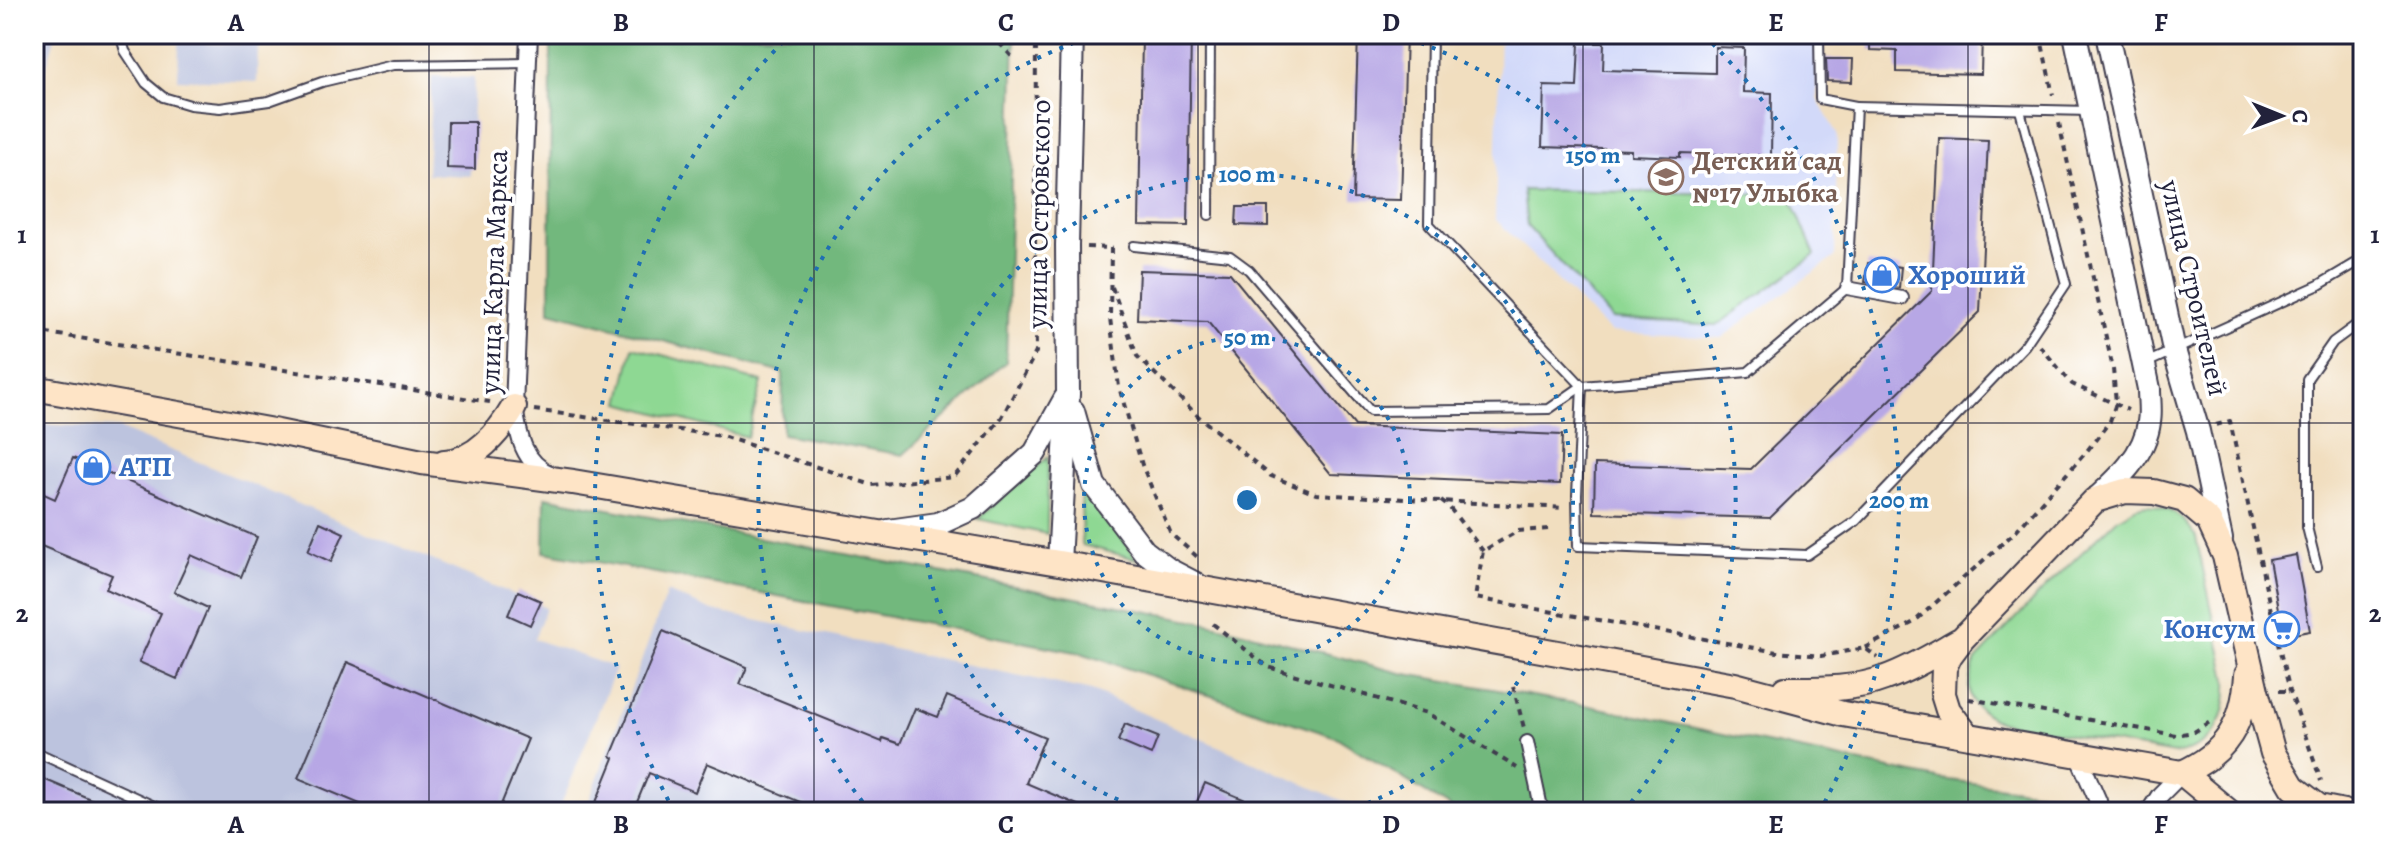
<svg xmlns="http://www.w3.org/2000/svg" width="2397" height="846" font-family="Alegreya,serif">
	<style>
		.built { fill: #d2d9f9 }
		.industrial { fill: #bcc3de }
		.green { fill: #8ed893; stroke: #587d67; stroke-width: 2 }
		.forest { fill: #72b87d; stroke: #4a6d5c; stroke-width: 2 }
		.building { fill: #b7a7e5 }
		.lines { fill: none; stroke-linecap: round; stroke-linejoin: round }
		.service-casing { stroke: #413e4f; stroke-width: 12 }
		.pedestrian-casing { stroke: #413e4f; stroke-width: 16 }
		.minor-casing { stroke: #413e4f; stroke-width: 20 }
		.tertiary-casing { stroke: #413e4f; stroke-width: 26 }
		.secondary-casing { stroke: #413e4f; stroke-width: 28 }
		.path { stroke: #413e4f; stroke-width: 4; stroke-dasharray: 6 6; stroke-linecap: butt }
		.service { stroke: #fff; stroke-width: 8 }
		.pedestrian { stroke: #fff; stroke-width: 12 }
		.minor { stroke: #fff; stroke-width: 16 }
		.tertiary { stroke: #fff; stroke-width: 22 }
		.secondary { stroke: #fee4c6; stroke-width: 24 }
		.grid { fill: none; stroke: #22223b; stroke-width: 2; stroke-opacity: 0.55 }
		.ring { fill: none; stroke: #1f6fb2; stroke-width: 4; stroke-dasharray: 4 8 }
		.labels { text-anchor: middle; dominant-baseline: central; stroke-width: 7; stroke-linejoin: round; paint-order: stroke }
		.education-label { font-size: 28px; font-weight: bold; fill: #785e54; stroke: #fff; text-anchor: start }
		.street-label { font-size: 28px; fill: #22223b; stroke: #fff }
		.shop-label { font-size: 28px; font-weight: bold; fill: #366cbe; stroke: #fff; text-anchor: start }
		.centre { fill: #1f6fb2; stroke: #fff; stroke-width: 4 }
		.ring-label { font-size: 24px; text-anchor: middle; font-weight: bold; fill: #1f6fb2; stroke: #fff; stroke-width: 7; stroke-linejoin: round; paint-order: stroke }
		.neatline { fill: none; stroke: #22223b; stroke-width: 3 }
		.grid-label { font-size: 26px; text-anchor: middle; font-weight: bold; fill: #22223b }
	</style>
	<rect width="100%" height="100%" fill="#fff"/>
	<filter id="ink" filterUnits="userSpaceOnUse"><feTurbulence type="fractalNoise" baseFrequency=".0125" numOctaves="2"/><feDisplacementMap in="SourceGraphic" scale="16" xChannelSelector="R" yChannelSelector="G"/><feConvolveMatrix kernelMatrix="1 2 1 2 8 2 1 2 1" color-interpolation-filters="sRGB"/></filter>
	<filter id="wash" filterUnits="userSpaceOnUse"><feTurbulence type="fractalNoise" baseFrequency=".006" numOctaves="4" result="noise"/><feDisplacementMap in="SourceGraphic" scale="32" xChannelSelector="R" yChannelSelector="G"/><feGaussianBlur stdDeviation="1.8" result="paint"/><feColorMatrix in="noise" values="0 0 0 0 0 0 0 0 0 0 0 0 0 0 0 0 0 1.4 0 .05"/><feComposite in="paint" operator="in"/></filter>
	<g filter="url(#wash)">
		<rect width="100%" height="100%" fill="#f1debf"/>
		<path class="built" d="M1500 34H1816L1817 99 1837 134 1835 257 1721 338 1610 332 1495 219Z"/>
		<g class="industrial">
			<path d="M34 34H56L45 71 34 80Z"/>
			<path d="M179 43 258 45 257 82 178 79Z"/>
			<path d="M432 76 474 78 470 176 427 174Z"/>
			<path d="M34 424 118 428 546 608 534 639 616 668 558 812H34Z"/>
			<path d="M667 592 713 611 1092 691 1368 812H585Z"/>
		</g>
		<g class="green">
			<path d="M1523 190 1790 195 1815 255 1716 326 1612 319 1527 226Z"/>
			<path d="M633 347 762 382 747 437 620 403Z"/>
			<path d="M1048 457 1047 534 978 519Z"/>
			<path d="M1081 479 1137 559 1082 545Z"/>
			<path d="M2147 505C2170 507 2185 517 2196 537L2227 679C2229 717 2214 748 2174 754L2000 722C1969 707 1962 693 1976 660L2049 584 2118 518 2137 507Z"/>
		</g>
		<g class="forest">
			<path d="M551 34H1015L1006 362 903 455 782 434 783 373 550 311Z"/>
			<path d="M545 497 1213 624 1401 673 1590 706 1933 778 2057 794 2067 812H1457L1336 737 1081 653 544 552Z"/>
		</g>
		<g id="blocks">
			<g class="building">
				<path d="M1142 34H1191L1188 226 1139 225Z"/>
				<path d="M1358 34H1406L1401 200 1353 199Z"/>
				<path d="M1870 34H1982L1981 74 1897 72V51L1870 50Z"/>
				<path d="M1579 43H1604L1603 70 1715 73V47L1744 48 1743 92 1772 93 1771 156 1680 153V157L1631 155V150L1542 147 1544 86 1577 87Z"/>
				<path d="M1826 59H1853L1852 82 1827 81Z"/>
				<path d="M448 122H475V169L447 168Z"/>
				<path d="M1939 138 1988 140 1980 312 1770 518 1594 513 1595 464 1751 469 1932 291Z"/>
				<path d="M1237 207H1268V226L1236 225Z"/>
				<path d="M1868 263 1901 267 1899 288 1865 282Z"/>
				<path d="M1139 270 1230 273 1355 426 1562 435 1560 484 1331 474 1208 322 1137 319Z"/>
				<path d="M73 458 257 537 241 577 191 555 174 592 208 608 177 679 139 662 161 613 106 589 112 575 34 543V512L42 493 55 499Z"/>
				<path d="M320 522 344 533 331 562 308 551Z"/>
				<path d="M2296 555 2310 631 2283 636 2269 560Z"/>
				<path d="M518 591 541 601 530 625 508 615Z"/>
				<path d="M663 631 747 667 740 684 882 742 883 738 900 744 915 708 938 717 947 696 1045 737 1026 783 1094 812H824L707 763 695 792 649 773 633 812H592L614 758 611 756Z"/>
				<path d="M347 662 528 739 498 812H379L298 778Z"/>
				<path d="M1125 724 1158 737 1151 755 1118 741Z"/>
				<path d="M34 775 121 812H34Z"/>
				<path d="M1205 783 1274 812H1209L1195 806Z"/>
			</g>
		</g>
	</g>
	<g filter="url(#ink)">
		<use href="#blocks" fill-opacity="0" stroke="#413e4f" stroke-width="2"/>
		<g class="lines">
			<g class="service-casing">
				<g id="service">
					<path d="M120 34 125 51 146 83 163 97 190 105 220 108 269 101 322 82 393 65 528 63"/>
					<path d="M1432 34 1429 224 1582 386 1748 372 1847 288 1856 106 2090 111"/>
					<path d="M1819 34 1820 99 1856 106"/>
					<path d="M1209 215 1210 34"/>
					<path d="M1134 246 1230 256 1249 270 1370 411 1549 409 1582 386"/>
					<path d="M2146 363 2319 285 2363 259"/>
					<path d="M1582 386 1577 495 1578 546 1807 555 1856 521 2025 345 2066 284 2020 110"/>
					<path d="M2317 567 2307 527V379L2333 342 2363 320"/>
					<path d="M34 751 167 812"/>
				</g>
			</g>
			<g class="pedestrian-casing">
				<g id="pedestrian">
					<path d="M1847 288 1902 298"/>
					<path d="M1527 742 1542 812"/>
				</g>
			</g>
			<g class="minor-casing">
				<g id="minor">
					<path d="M529 34 514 407C518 434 523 464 552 475"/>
					<path d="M2077 753 2098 801 2100 812"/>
					<path d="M2149 812 2160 795 2182 773"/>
				</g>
			</g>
			<g class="tertiary-casing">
				<g id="tertiary">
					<path d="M2075 34 2149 389C2149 400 2151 412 2149 422 2145 455 2118 479 2095 500"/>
					<path d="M2107 34 2174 350 2198 431 2221 539"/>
					<path d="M1073 411 1094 485 1144 551 1169 570 1196 584"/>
					<path d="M888 531 938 524 973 508 1035 453 1065 399"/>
					<path d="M1059 563 1068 394 1067 245 1072 34"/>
				</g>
			</g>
			<g class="secondary-casing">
				<g id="secondary">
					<path d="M34 388 273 431 422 462 573 482 1059 563 1735 685 1843 714 2182 773 2229 812"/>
					<path d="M444 462C475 462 500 431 514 407"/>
					<path d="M1785 689C1818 689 1854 690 1885 678 1911 669 1935 654 1958 641"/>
					<path d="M1967 735 1948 710 1943 694 1944 668 1950 655 1962 639 2095 500 2125 491 2154 492 2184 500 2209 521 2225 556 2256 691 2273 753 2293 787 2319 807 2344 812"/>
					<path d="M2182 773C2227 753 2244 723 2247 675"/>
				</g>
			</g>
			<g class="path">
				<path d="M991 34 1015 60"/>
				<path d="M2040 34 2053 95"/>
				<path d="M1035 244 1036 34"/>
				<path d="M1087 247 1111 248 1110 318 1119 387 1142 465 1171 534 1201 560"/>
				<path d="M1112 287 1137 356 1198 416 1271 476 1316 494 1565 508"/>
				<path d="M34 331 490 402"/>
				<path d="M2040 346 2072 384 2128 410"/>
				<path d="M534 410 722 436 872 485 954 477 1002 417 1036 352 1035 244H1046"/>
				<path d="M2216 425 2230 421 2279 648 2290 691 2321 781"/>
				<path d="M1441 501 1449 507 1483 551"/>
				<path d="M1548 529 1518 531 1483 551 1475 598 1777 652 1821 656 1865 648 1878 658"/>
				<path d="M1213 624 1268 667 1427 713 1517 768"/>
				<path d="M1865 648 1914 622 2013 534 2087 451 2110 421 2116 403 2113 369 2059 123"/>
				<path d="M1513 686 1524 728"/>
				<path d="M2279 691H2290"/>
				<path d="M1969 699 2176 735 2194 732 2210 722"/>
			</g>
			<use href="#service" class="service"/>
			<use href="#pedestrian" class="pedestrian"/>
			<use href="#minor" class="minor"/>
			<use href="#tertiary" class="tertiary"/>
			<use href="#secondary" class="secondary"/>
		</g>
	</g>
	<path class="grid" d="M429 34V812M814 34V812M1198 34V812M1583 34V812M1968 34V812M34 423H2363"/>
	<g class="ring">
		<circle cx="1247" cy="500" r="163"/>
		<path d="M1152 812A326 326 0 1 1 1342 812"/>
		<path d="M870 811A489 489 0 0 1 1096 35M1398 35A489 489 0 0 1 1624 811"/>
		<path d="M674 811A652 652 0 0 1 790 35M1704 35A652 652 0 0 1 1820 811"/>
	</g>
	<defs>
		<g id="school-ring" transform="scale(1.8)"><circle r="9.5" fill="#fff" stroke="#8d6e63" stroke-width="1.5"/><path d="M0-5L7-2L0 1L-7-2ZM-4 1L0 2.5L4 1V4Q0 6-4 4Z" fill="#8d6e63"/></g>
		<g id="shop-ring" transform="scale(1.8)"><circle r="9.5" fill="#fff" stroke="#3f7fe0" stroke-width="1.5"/><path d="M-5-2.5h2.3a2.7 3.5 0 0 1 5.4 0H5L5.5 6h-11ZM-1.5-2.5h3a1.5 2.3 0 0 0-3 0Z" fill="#3f7fe0"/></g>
		<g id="supermarket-ring" transform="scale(1.8)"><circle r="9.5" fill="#fff" stroke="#3f7fe0" stroke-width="1.5"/><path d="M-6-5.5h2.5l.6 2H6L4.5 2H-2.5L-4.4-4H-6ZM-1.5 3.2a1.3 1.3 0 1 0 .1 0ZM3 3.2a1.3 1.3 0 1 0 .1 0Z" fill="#3f7fe0"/></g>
	</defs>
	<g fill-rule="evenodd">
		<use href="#school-ring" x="1666" y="177"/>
		<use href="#shop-ring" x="1882" y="275"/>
		<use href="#shop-ring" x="93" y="467"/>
		<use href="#supermarket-ring" x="2282" y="629"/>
	</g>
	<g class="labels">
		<g class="education-label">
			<text x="1692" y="161">Детский сад<tspan x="1692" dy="32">№17 Улыбка</tspan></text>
		</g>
		<g class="street-label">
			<text transform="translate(1039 214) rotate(-89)">улица Островского</text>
			<text transform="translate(494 272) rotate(-88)">улица Карла Маркса</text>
			<text transform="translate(2194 288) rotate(77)">улица Строителей</text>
		</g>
		<g class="shop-label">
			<text x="1908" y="275">Хороший</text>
			<text x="119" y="467">АТП</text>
			<text x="2256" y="629" text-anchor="end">Консум</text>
		</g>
	</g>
	<circle cx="1247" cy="500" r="12" class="centre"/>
	<g class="ring-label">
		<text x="1593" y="163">150 m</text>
		<text x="1247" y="182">100 m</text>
		<text x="1247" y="345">50 m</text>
		<text x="1899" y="508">200 m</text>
	</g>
	<rect width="2397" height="846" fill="none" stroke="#fff" stroke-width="88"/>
	<g transform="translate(2281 116) rotate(91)" stroke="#ffffff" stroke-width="6" paint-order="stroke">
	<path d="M0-6L14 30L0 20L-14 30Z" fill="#22223b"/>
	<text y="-12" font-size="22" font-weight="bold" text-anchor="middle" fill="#22223b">С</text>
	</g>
	<rect x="44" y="44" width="2309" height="758" class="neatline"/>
	<g class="grid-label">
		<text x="236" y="31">A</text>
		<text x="621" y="31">B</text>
		<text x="1006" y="31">C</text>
		<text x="1391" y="31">D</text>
		<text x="1776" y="31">E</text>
		<text x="2161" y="31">F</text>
		<text x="22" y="243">1</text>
		<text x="2375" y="243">1</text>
		<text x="22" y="622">2</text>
		<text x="2375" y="622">2</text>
		<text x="236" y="833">A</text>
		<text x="621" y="833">B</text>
		<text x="1006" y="833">C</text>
		<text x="1391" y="833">D</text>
		<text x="1776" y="833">E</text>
		<text x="2161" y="833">F</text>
	</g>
</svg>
